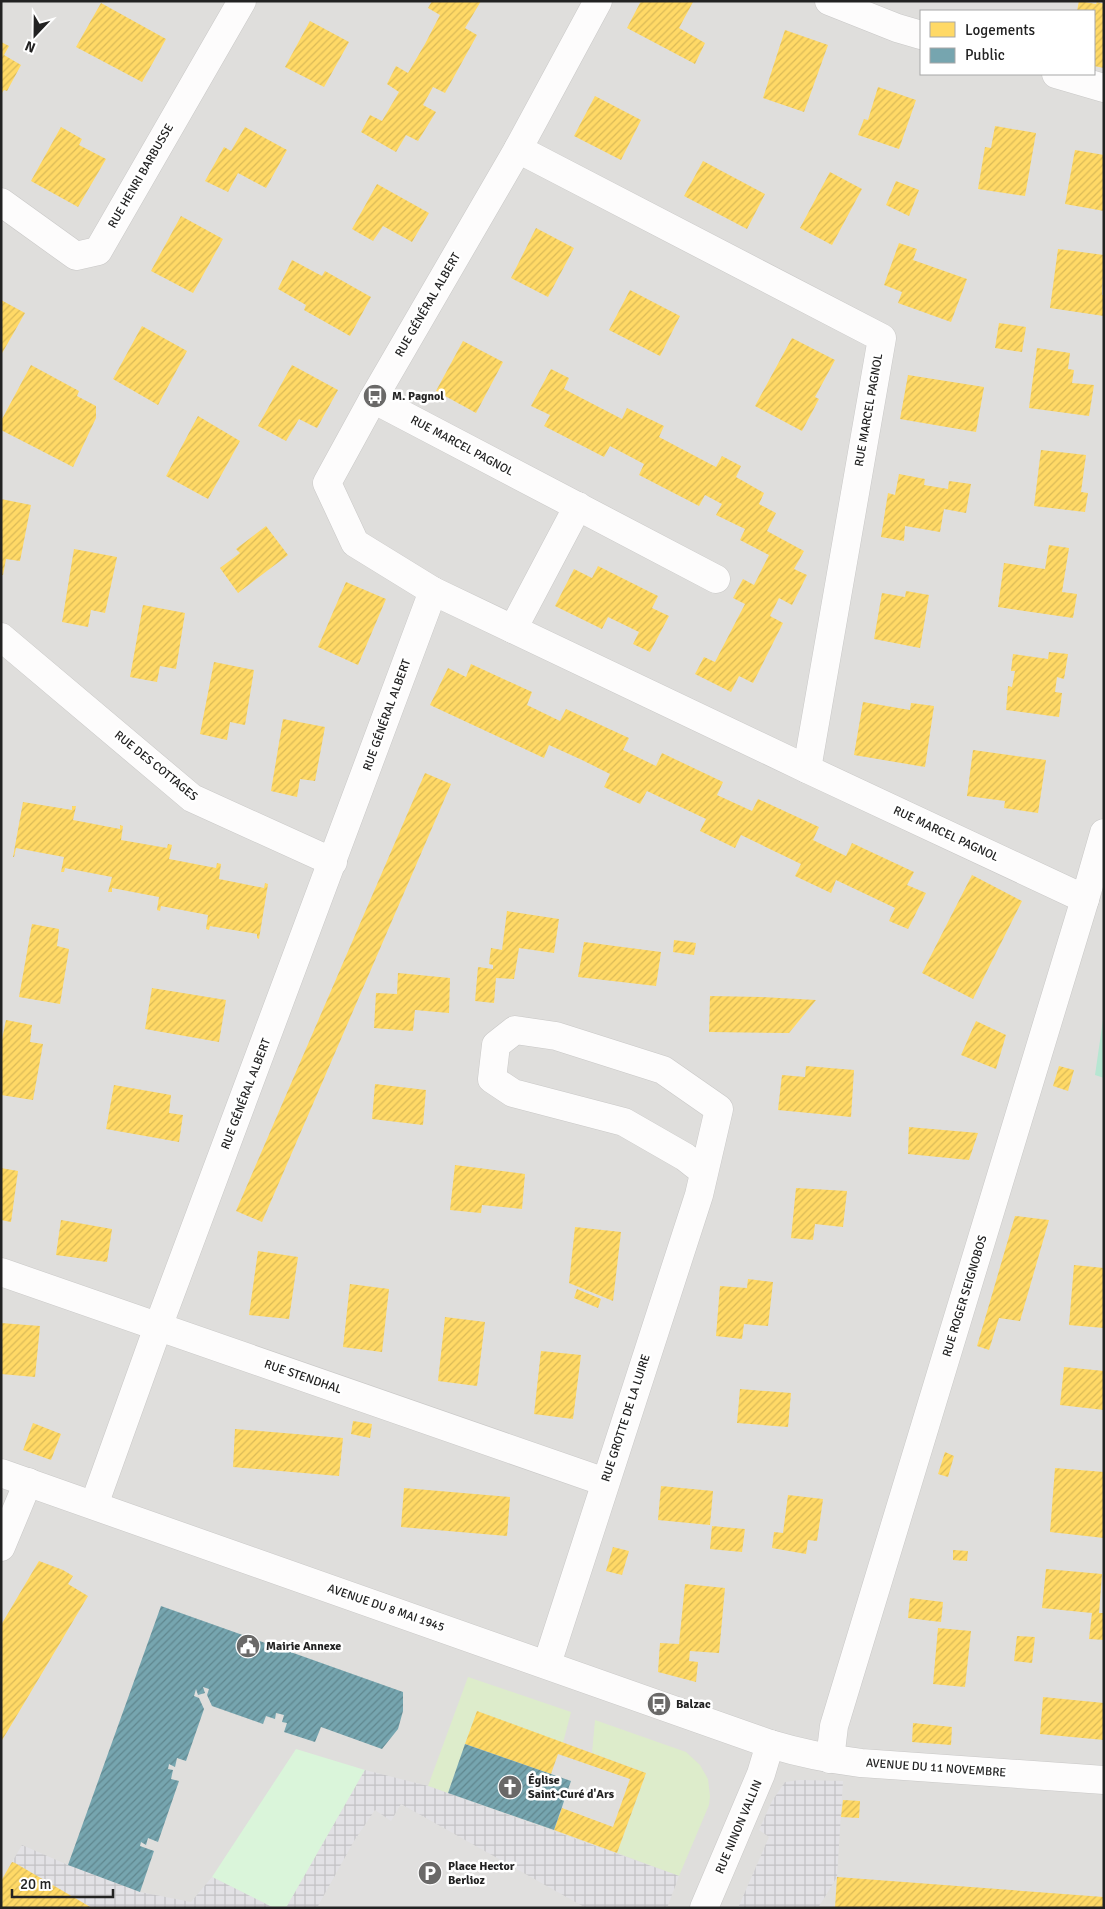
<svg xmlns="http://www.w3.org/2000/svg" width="1105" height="1909" font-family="Signika,sans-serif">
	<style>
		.residential { fill: #dfdedc; fill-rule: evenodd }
		.grass { fill: #ddeccb }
		.park { fill: #daf5da }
		.pitch { fill: #b7e6d2 }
		.parking { fill: #e0dfde }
		.plaza { fill: url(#plaza-grid) }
		.homes { fill: url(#homes-hatch) }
		.public { fill: url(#public-hatch) }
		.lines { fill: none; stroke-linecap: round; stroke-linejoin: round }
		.minor-casing { stroke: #c9c8c7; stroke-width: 29 }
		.minor { stroke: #fdfcfc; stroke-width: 28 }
		.labels { text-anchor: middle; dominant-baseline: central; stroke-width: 5; stroke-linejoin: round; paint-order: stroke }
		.street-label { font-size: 12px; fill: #222; stroke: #fff }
		.poi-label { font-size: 12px; font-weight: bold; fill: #222; stroke: #fff; text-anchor: start }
	</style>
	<defs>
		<pattern id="plaza-grid" width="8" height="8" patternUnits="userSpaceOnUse" patternTransform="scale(1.25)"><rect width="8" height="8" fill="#e2e1e5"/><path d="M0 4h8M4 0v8" fill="none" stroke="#c2c1c4"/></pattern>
		<pattern id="homes-hatch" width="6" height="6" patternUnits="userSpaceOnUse" patternTransform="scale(1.25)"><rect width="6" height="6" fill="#ffd966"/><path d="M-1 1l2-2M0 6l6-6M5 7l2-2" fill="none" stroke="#daba58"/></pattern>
		<pattern id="public-hatch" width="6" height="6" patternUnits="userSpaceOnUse" patternTransform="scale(1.25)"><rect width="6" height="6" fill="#76a5af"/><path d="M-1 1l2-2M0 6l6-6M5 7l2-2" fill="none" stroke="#60868e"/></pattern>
	</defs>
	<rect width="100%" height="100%" fill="#f0eeeb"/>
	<path class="residential" d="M1 1H1104V1908H1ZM921 11H1094V74H921Z"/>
	<g class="grass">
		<path d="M468 1677 571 1712 563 1743 477 1712 448 1793 428 1786Z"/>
		<path d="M595 1720 686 1752 700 1765 708 1779 710 1796 709 1805 679 1876 617 1853 646 1773 592 1753Z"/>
	</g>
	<path class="park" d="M296 1749 365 1770 286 1908H274L212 1877Z"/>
	<path class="pitch" d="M1104 1013V1078L1095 1075Z"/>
	<path class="parking" d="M401 1804 586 1908H320L318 1906 354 1841 375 1810Z"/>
	<g class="plaza">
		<path d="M365 1770 428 1786 679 1876 667 1908H586L401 1804 391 1821 375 1810 354 1841 318 1906 320 1908H286Z"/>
		<path d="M800 1780 843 1781 837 1877 818 1908H738L769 1837 759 1830 772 1801 785 1782Z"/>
		<path d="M22 1845 68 1865 140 1892 191 1902 212 1877 274 1908H93L12 1862Z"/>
	</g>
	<g class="homes">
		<path d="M432 1H481L465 28 477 35 445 93 433 87 423 105 436 112 418 141 406 135 396 152 361 132 370 115 382 121 399 92 387 84 396 66 408 73 425 44 440 15 428 8Z"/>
		<path d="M641 1 693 2 679 28 705 43 695 64 627 28Z"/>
		<path d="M1079 1 1096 4 1097 2 1104 4V68L1094 66V11H1077Z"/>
		<path d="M101 3 166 39 142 82 76 47Z"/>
		<path d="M310 21 349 42 324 87 285 67Z"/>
		<path d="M785 30 828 45 804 112 763 98Z"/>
		<path d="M1 42 9 46 4 55 21 65 7 91 4 90 1 94Z"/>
		<path d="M878 87 916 100 899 149 858 135 864 119 868 120Z"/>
		<path d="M595 96 641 120 621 160 574 136Z"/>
		<path d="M995 126 1036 133 1025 196 978 189 985 147 991 148Z"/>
		<path d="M61 127 82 139 79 145 106 159 78 207 31 181Z"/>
		<path d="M245 127 287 150 266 188 238 173 228 192 205 181 224 147 231 151Z"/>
		<path d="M1075 150 1104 155V211L1065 204Z"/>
		<path d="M703 161 765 194 747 229 684 196Z"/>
		<path d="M830 172 862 189 832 245 800 228Z"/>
		<path d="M896 181 919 190 909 216 886 205Z"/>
		<path d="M377 184 429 213 412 242 383 226 373 241 352 229Z"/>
		<path d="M181 216 223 239 193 293 151 271Z"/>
		<path d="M536 228 574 248 548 297 511 278Z"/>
		<path d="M899 243 917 249 913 260 967 279 951 322 898 303 902 292 884 285Z"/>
		<path d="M1058 249 1104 255 1102 295H1104V316L1050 308Z"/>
		<path d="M292 260 322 276 325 271 371 297 350 336 304 310 306 305 278 289Z"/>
		<path d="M630 290 680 316 660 356 609 330Z"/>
		<path d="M1 300 25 313 1 355Z"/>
		<path d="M999 323 1026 327 1022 352 995 348Z"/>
		<path d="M142 326 187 351 158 405 113 379Z"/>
		<path d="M792 338 835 360 815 397 819 399 802 431 755 406Z"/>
		<path d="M463 341 503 362 476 413 436 391Z"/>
		<path d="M1037 348 1070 353 1068 369 1074 370 1072 383 1094 385 1089 416 1029 408Z"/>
		<path d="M31 365 79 391 77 396 96 406V418L73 467 1 430V421Z"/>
		<path d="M292 365 338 390 317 428 299 419 286 441 258 426Z"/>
		<path d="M551 369 569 378 564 389 622 419 627 408 664 426 659 437 716 467 722 456 741 466 736 477 764 493 759 504 776 513 767 531 804 551 794 569 807 575 792 605 779 598 770 616 783 623 753 683 739 676 731 692 695 674 704 657 715 662 745 604 733 598 743 579 754 585 769 555 740 540 745 529 716 515 722 504 705 495 699 506 639 475 644 464 610 446 604 457 544 426 550 415 531 406Z"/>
		<path d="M908 375 984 387 976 432 900 419Z"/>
		<path d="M198 416 240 441 208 499 166 476Z"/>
		<path d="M1041 450 1086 455 1081 492 1088 493 1085 512 1034 506Z"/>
		<path d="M899 474 925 479 924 485 948 489 949 481 971 484 966 513 944 509 940 532 905 526 904 541 881 537 888 493 895 495Z"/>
		<path d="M1 499 31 505 20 561 6 559 3 575H1Z"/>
		<path d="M266 526 288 555 238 593 220 568 240 553 236 549Z"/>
		<path d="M1049 545 1069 548 1062 592 1077 594 1073 618 998 607 1004 563 1045 569Z"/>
		<path d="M74 549 117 557 105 613 91 610 88 627 62 622Z"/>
		<path d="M598 566 658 596 652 608 669 616 650 652 633 644 639 632 608 617 602 629 555 606 574 569 592 578Z"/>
		<path d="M346 582 386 599 358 665 318 647Z"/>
		<path d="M906 591 929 595 920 648 874 639 882 593 905 597Z"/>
		<path d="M143 605 185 613 176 669 160 666 157 682 130 677Z"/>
		<path d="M1049 652 1068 654 1064 679 1057 677 1055 692 1062 693 1059 717 1006 710 1008 686 1012 687 1015 671H1011L1013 654 1048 659Z"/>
		<path d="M214 662 254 670 245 725 230 722 227 740 200 734Z"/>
		<path d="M471 664 532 692 527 705 560 721 566 709 629 738 623 750 656 766 662 753 723 782 717 795 752 811 758 799 819 827 813 840 846 856 852 843 914 872 907 885 926 893 908 929 889 921 895 908 836 880 831 893 795 876 801 864 741 835 735 848 700 831 706 819 647 791 640 804 604 787 610 774 582 760 549 745 544 758 430 705 448 668 466 677Z"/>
		<path d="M863 702 910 710 911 703 934 706 925 767 854 755Z"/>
		<path d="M283 719 325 727 315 781 300 779 297 797 271 791Z"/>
		<path d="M973 750 1046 760 1038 813 1004 808 1005 801 967 796Z"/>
		<path d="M425 773 451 784 262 1222 236 1211Z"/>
		<path d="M23 802 72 810V806H76L73 820 120 829V825L123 826 121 840 167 848 168 844 172 845 169 859 216 868 217 863 221 864 219 879 264 888 265 883 268 884 259 939 257 938V934L210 926 209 930 206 929 208 915 161 906 160 911 157 910 159 897 112 888V892H108L112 877 65 868 64 872H61L64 857 16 848 14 857H13Z"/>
		<path d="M972 875 1022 901 973 999 922 973Z"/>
		<path d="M507 911 559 919 554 953 519 948 514 979 496 978 494 1003 475 1001 478 967 493 969V965L489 964 491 948 502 950Z"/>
		<path d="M32 924 59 929 57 946 69 949 60 1004 19 997Z"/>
		<path d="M674 940 696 943 694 955 673 952Z"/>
		<path d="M584 942 661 952 656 986 578 977Z"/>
		<path d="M398 973 450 978 449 1013 415 1010 413 1031 374 1028 376 993 397 994Z"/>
		<path d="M152 988 226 1000 219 1042 145 1029Z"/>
		<path d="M710 996 762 997 816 1000 789 1033 709 1032Z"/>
		<path d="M6 1020 32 1025 30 1042 43 1044 33 1100 1 1095V1044Z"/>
		<path d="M976 1021 1006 1035 996 1069 961 1055Z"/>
		<path d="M806 1066 854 1070 851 1117 778 1110 782 1075 805 1077Z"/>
		<path d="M1059 1066 1074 1070 1068 1091 1053 1086Z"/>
		<path d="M375 1084 426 1090 423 1125 372 1119Z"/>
		<path d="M114 1085 171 1095 169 1113 183 1115 179 1142 106 1129Z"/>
		<path d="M909 1127 978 1133 969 1160 908 1154Z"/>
		<path d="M455 1165 525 1174 522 1209 482 1205 481 1213 450 1210Z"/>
		<path d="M1 1168 18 1171 11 1222 1 1220Z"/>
		<path d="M796 1188 847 1191 843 1227 815 1224 813 1240 791 1238Z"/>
		<path d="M1015 1216 1049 1220 1020 1321 999 1318 989 1350 977 1346Z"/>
		<path d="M61 1220 112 1229 107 1262 56 1255Z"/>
		<path d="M575 1227 621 1232 613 1301 569 1283Z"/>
		<path d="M258 1251 298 1257 289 1319 249 1315Z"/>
		<path d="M1074 1265 1104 1268V1328L1069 1325Z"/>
		<path d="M748 1279 773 1282 768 1326 744 1324 742 1339 716 1336 720 1286 747 1288Z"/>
		<path d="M350 1284 389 1289 382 1352 343 1347Z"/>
		<path d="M577 1289 601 1299 598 1308 574 1298Z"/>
		<path d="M445 1317 485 1322 477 1386 438 1381Z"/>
		<path d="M1 1323 40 1326 35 1377 1 1374Z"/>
		<path d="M541 1351 581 1355 573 1419 534 1414Z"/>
		<path d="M1064 1367 1104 1371V1410L1060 1405Z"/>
		<path d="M740 1389 791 1393 788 1427 737 1423Z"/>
		<path d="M353 1421 372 1424 370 1438 351 1434Z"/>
		<path d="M33 1423 61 1434 51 1460 23 1450Z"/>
		<path d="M235 1429 343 1438 339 1476 233 1467Z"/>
		<path d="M945 1452 954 1456 948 1477 938 1474Z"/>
		<path d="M1055 1468 1104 1472V1538L1050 1532Z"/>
		<path d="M661 1486 713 1491 710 1525 658 1520Z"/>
		<path d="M404 1488 510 1497 507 1536 401 1527Z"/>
		<path d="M788 1495 823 1499 817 1541 808 1540 806 1554 772 1548 774 1532 783 1533Z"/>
		<path d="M712 1526 745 1529 742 1552 710 1549Z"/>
		<path d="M613 1547 629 1551 622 1575 606 1571Z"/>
		<path d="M953 1550 968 1551 967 1561 953 1560Z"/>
		<path d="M39 1561 63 1570 73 1576 68 1584 88 1596 1 1742V1625Z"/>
		<path d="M1046 1569 1102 1574 1099 1613H1104V1640L1089 1639 1092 1613 1042 1608Z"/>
		<path d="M685 1584 725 1588 719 1653 690 1651 689 1661 698 1662 696 1682 658 1672 660 1643 679 1644Z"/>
		<path d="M910 1598 943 1602 941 1622 908 1618Z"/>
		<path d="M938 1628 971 1631 965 1687 933 1684Z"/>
		<path d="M1017 1636 1035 1637 1032 1663 1014 1661Z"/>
		<path d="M1043 1697 1104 1703V1740L1040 1734Z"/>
		<path d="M477 1711 646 1773 617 1853 554 1830 562 1808 613 1827 630 1779 558 1754 551 1774 465 1744Z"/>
		<path d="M913 1723 952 1727 951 1745 912 1742Z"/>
		<path d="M843 1800 860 1801 859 1818 841 1817Z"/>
		<path d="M12 1862 15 1863 92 1908H1V1881Z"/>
		<path d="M837 1877 1104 1897V1908H835Z"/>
	</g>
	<g class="public">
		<path d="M161 1606 403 1692V1711L398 1729 382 1749 321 1727 315 1742 284 1732 287 1723 282 1722 284 1715 276 1713 275 1719 266 1716 263 1724 212 1706 207 1695 209 1689 203 1687 205 1693 198 1695 196 1689 194 1696 199 1698 204 1709 186 1761 177 1758 175 1767 169 1764 168 1769 173 1770 171 1779 179 1781 158 1842 148 1838 146 1845 141 1842 140 1846 154 1851 140 1892 68 1865Z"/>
		<path d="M465 1744 571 1781 554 1830 448 1793Z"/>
	</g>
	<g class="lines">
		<g class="minor-casing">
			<g id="minor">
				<path d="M829 1 897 28 921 35"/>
				<path d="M1056 74 1104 88"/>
				<path d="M518 149 882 338 807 769"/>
				<path d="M1 202 76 256 98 251 242 1"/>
				<path d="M373 399 716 579"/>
				<path d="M433 591 807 769 1085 899"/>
				<path d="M513 629 578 506"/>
				<path d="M1 637 192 798 333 862"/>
				<path d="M1 1272 605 1482"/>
				<path d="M1 1473 770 1744C800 1753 829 1759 861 1763L1104 1780"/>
				<path d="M94 1505 158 1327 433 591 355 543 327 483 373 399 518 149 598 1"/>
				<path d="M1 1547 28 1482"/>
				<path d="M547 1664 699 1195 719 1109 663 1070 556 1036 515 1030 496 1045 492 1079 513 1093 624 1122 685 1157 704 1172"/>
				<path d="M830 1759 834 1726 1085 899 1104 833"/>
				<path d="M704 1908 761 1774 770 1744"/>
			</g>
		</g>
		<use href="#minor" class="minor"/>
	</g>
	<defs>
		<g id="bus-disc" transform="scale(1.25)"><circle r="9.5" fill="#6a6968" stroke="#fff"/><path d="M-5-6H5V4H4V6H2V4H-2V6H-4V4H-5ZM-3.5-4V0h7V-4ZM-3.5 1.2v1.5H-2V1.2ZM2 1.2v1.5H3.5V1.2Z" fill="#fff"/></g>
		<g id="civic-disc" transform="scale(1.25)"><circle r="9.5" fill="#6a6968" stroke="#fff"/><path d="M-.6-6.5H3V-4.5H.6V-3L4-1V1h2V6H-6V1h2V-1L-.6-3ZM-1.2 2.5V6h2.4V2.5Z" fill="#fff"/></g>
		<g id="church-disc" transform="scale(1.25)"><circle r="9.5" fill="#6a6968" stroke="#fff"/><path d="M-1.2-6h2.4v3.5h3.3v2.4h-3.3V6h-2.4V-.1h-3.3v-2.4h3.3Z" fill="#fff"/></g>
		<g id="parking-disc" transform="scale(1.25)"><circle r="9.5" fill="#6a6968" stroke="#fff"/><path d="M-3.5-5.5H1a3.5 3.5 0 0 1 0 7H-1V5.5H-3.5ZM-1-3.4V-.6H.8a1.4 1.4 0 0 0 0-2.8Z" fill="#fff"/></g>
	</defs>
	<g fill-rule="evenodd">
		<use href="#bus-disc" x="375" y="396"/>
		<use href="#civic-disc" x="248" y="1646"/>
		<use href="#bus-disc" x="659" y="1704"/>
		<use href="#church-disc" x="510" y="1787"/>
		<use href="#parking-disc" x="430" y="1873"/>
	</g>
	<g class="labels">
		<g class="street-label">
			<text transform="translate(141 176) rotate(-60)">RUE HENRI BARBUSSE</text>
			<text transform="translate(428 305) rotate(-60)">RUE GÉNÉRAL ALBERT</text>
			<text transform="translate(869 410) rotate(-80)">RUE MARCEL PAGNOL</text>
			<text transform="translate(462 446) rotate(28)">RUE MARCEL PAGNOL</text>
			<text transform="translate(387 715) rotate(-70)">RUE GÉNÉRAL ALBERT</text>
			<text transform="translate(156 766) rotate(39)">RUE DES COTTAGES</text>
			<text transform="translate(946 834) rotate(25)">RUE MARCEL PAGNOL</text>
			<text transform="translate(246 1094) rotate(-69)">RUE GÉNÉRAL ALBERT</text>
			<text transform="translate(965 1296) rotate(-73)">RUE ROGER SEIGNOBOS</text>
			<text transform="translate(303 1377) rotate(19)">RUE STENDHAL</text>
			<text transform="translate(626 1418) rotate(-72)">RUE GROTTE DE LA LUIRE</text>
			<text transform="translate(386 1608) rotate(19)">AVENUE DU 8 MAI 1945</text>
			<text transform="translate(936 1768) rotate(4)">AVENUE DU 11 NOVEMBRE</text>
			<text transform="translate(739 1827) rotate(-67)">RUE NINON VALLIN</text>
		</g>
		<g class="poi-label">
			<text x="392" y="396">M. Pagnol</text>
			<text x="266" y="1646">Mairie Annexe</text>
			<text x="676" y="1704">Balzac</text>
			<text x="528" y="1780">Église<tspan x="528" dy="14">Saint-Curé d'Ars</tspan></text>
			<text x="448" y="1866">Place Hector<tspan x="448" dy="14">Berlioz</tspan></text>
		</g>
	</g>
	<rect width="1105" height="1909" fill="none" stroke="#222222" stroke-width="5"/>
	<rect x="920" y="10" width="175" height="65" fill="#ffffff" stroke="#a7a7a7"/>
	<rect x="930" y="22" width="25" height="15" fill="#ffd966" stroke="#a7a7a7"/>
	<text x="965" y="35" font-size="15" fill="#222222">Logements</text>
	<rect x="930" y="48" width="25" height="15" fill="#76a5af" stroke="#a7a7a7"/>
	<text x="965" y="60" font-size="15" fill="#222222">Public</text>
	<g transform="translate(35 35) rotate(202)" stroke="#ffffff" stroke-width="4" paint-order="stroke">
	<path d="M0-4L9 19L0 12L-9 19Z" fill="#222222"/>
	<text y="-8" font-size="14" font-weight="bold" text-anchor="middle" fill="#222222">N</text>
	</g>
	<path d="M12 1889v8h101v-8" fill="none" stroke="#222222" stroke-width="2.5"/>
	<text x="20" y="1889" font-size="15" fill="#222222" stroke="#ffffff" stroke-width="4" paint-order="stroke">20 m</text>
</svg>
